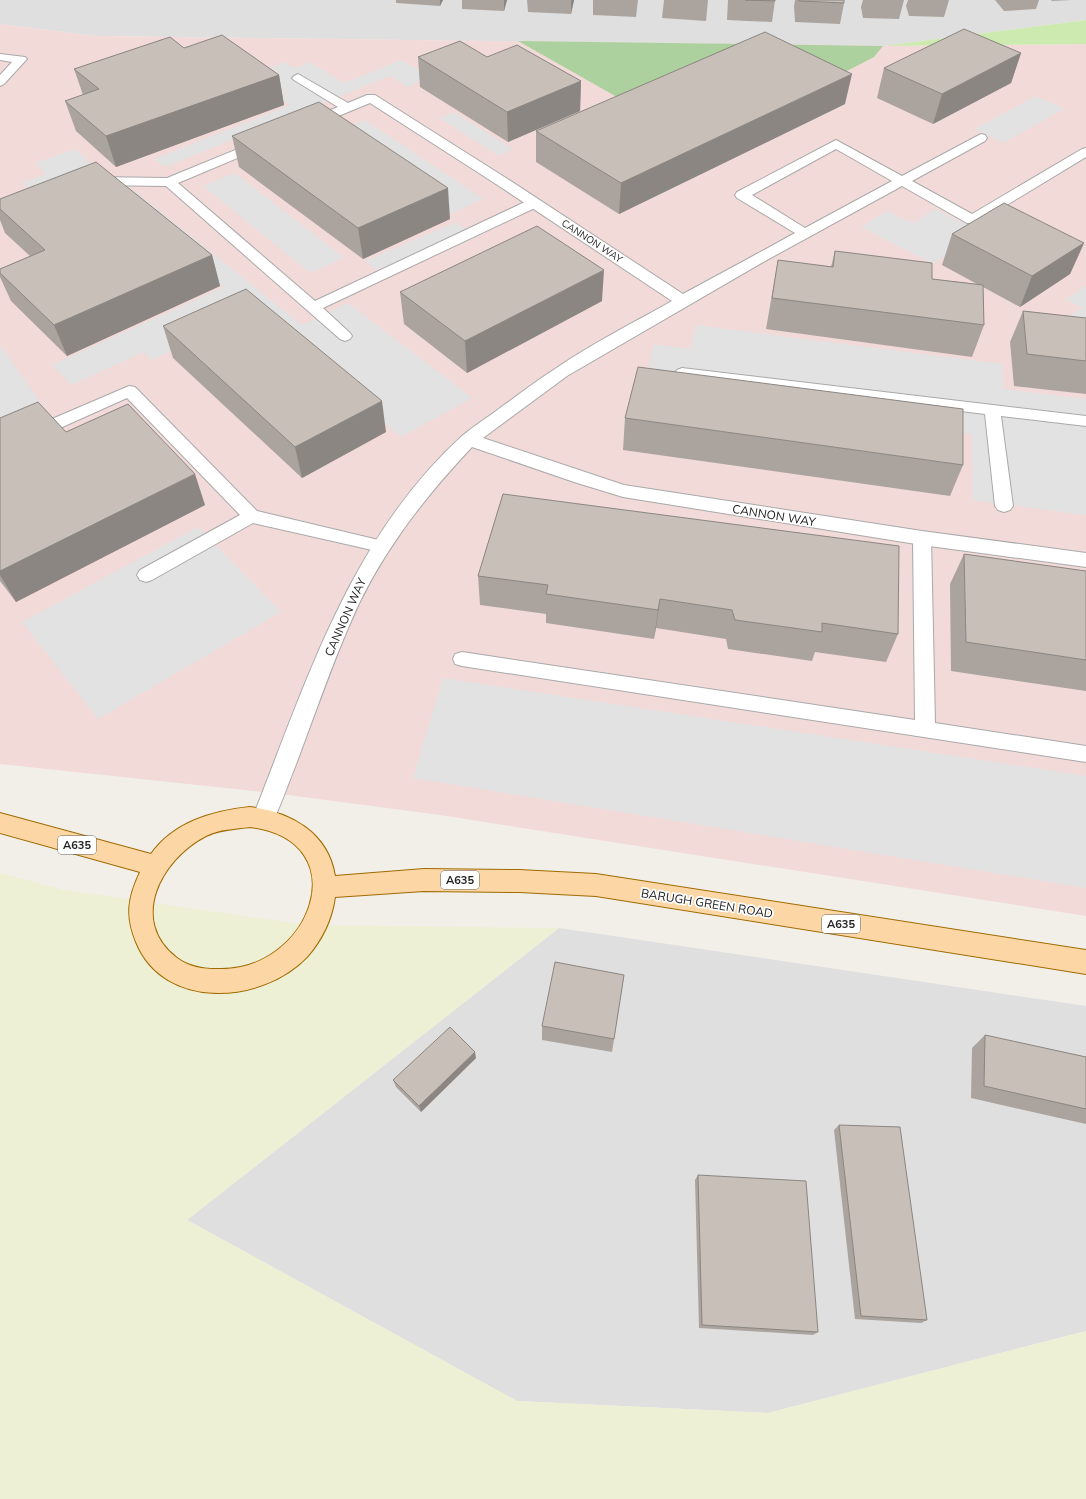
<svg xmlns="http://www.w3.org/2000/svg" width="1086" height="1499" font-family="Mulish,sans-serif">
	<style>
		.residential { fill: #e0dfdf }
		.commercial { fill: #f2dad9 }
		.farmland { fill: #eef0d5 }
		.grass { fill: #cdebb0 }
		.forest { fill: #add19e }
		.parking { fill: #e2e2e2 }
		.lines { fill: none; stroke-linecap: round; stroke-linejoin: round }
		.lane-casing { stroke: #a9a9a9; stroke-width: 2 }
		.street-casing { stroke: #a9a9a9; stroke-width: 2 }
		.primary-casing { stroke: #a06b00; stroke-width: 2 }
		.lane { fill: #fff; fill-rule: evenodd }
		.street { fill: #fff; fill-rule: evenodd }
		.primary { fill: #fcd6a4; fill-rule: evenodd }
		.wall { fill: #aba49e }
		.shaded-wall { fill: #8b8681 }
		.building { fill: #c7bfb8; stroke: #8b8681 }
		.labels { text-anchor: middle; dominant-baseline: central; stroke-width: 3.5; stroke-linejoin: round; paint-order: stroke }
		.far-street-label { font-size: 10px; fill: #222; stroke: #fff }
		.shield { fill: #fff; stroke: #646464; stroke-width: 1 }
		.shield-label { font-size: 11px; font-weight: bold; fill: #222 }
		.street-label { font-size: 12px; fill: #222; stroke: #fff }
	</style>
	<rect width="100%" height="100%" fill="#f2efe9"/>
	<g class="residential">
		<path d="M0 0H1086V20L883 46 95 36 0 24Z"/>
		<path d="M559 928 1086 1006V1331L768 1413 517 1401 187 1220Z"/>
	</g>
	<path class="commercial" d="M0 24 95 36 883 46 1086 44V916L440 815 273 793 0 764Z"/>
	<path class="farmland" d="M0 873 64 890 307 925 559 928 187 1220 517 1401 768 1413 1086 1331V1499H0Z"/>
	<path class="grass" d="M1086 20V44L883 46Z"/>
	<path class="forest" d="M518 41 883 46 874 57 818 86 624 101Z"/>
	<g class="parking">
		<path d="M401 60 431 77 408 87 390 76 165 167 154 159 290 105 247 77 285 62 294 68 310 62 344 83Z"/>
		<path d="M1036 96 1064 109 1003 143 974 129Z"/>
		<path d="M454 112 513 149 499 156 439 118Z"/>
		<path d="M365 120 483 199 451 214 334 133Z"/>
		<path d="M75 149 115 185 50 209 22 182 46 174 35 163Z"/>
		<path d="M235 173 344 258 310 273 203 186Z"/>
		<path d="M127 185 302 325 348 303 472 398 401 437 251 313 152 360 143 352 72 385 52 365 224 287 110 192Z"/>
		<path d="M935 209 982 232 933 264 861 227 887 211 913 223Z"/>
		<path d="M456 222 467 231 376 270 365 261Z"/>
		<path d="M1086 286V324L1071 315 1082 308 1066 299Z"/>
		<path d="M696 325 1002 364 1003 389 1086 399V515L973 500 972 434 643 390 654 344 690 349Z"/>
		<path d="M0 345 41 403 0 420Z"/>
		<path d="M198 527 281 612 98 719 22 622Z"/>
		<path d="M443 678 1086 776V888L413 778Z"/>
	</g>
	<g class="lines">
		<g class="lane-casing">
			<g id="lane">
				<path d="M0 54 25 57 27 59 4 84 0 86V75L12 62 0 60Z"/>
				<path d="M298 74 348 103 367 95H375L506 178 507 181 506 184H496L370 103 314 126H306L304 123 306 120 338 107 294 80 292 78 294 76Z"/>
				<path d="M981 134 985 135 987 138 985 141 912 181 972 214 1082 149 1086 148V157L977 223H967L902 186 765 261 760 262 755 261 753 258 755 255 795 233 737 198 735 195 737 192 836 140 902 176ZM836 149 892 181 805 228 752 195Z"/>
				<path d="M262 139 266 140 268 143 266 146 178 183 315 301 529 200H539L541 203 539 206 323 308 350 333 352 336 350 339 345 341 340 339 166 186 94 185 89 184 88 181 89 178 94 177 167 178Z"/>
				<path d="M682 368 1086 416V426L1001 416 1013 506 1010 510 1004 512 998 510 995 506 985 414 677 376 674 373 677 370Z"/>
				<path d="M129 386 135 387 257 511 387 542 390 546 387 550 381 552 253 523 152 580 146 582 140 580 137 575 140 570 240 515 127 398 11 450 5 451 0 450V426L6 427 10 437Z"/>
				<path d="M922 532 928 534 931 538 935 723 1086 746V762L462 666 455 664 453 659 455 654 462 652 915 720 913 538 916 534Z"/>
			</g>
		</g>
		<g class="street-casing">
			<path id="street" d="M501 177 506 178 683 294 755 255 760 253 765 255 768 258 765 261 567 376 483 438 624 485 922 531 1086 553V567L922 545 623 497 574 482 472 447C422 500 377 558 349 626 329 672 313 720 295 767 287 787 280 807 271 826L263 829 255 826 252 819C306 683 350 538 462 436 475 425 490 416 504 405 521 393 537 380 555 369 591 344 633 323 672 301L496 184 494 181 496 178Z"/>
		</g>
		<g class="primary-casing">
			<path id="primary" d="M250 807C290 812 328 832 335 876L424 869 519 870 596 874 1086 950V974L596 896 519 892 424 891 335 897C332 919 322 940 307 957 262 1004 164 1011 136 942 125 915 128 898 140 872L0 833V813L151 854C174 822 212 811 250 807ZM250 827C360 841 310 973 217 969 203 969 189 967 177 958 128 921 161 859 206 836 219 829 236 829 250 827Z"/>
		</g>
		<use href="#lane" class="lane"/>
		<use href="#street" class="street"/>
		<use href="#primary" class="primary"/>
	</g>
	<g class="wall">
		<path d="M396 0H443L440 6 396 3Z"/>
		<path d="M462 0H507L504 11 462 9Z"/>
		<path d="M527 0H574L571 14 528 12Z"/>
		<path d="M593 0H638L636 17 593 15Z"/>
		<path d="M664 0H708L706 21 662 18Z"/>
		<path d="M728 0H775L772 22 727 20Z"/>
		<path d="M795 0H844V3L840 24 795 22 794 6Z"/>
		<path d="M863 0H904L899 19 863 18 861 7Z"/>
		<path d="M908 0H949L944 17 909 16 906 6Z"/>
		<path d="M995 0H1039L1036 9 1004 11Z"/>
		<path d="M1051 0H1072L1052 1Z"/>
		<path d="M184 48 279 75 284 105 116 167 76 131 65 101 83 95 74 69Z"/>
		<path d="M1021 53 1011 83 933 124 877 98 884 68Z"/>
		<path d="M418 57H487L581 81 580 111 508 142 420 87Z"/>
		<path d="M845 104 619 214 536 162V131Z"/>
		<path d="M232 136 450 219 363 259 239 167Z"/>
		<path d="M0 199 212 255 220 286 67 356 11 301 0 277V269L30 256 5 233 0 220Z"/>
		<path d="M952 234 1084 243 1070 274 1020 307 983 287 984 325 972 357 766 329 778 260 831 267 835 251 932 279 977 284 942 265Z"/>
		<path d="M400 292 602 301 467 373 404 324Z"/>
		<path d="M1023 311 1086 318V394L1014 386 1010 342Z"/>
		<path d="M163 326 386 432 302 478 173 358Z"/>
		<path d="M0 418 66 432 205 505 16 602 0 581Z"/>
		<path d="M625 418 963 465 950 496 623 450Z"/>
		<path d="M503 494 898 634 886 662 815 652 812 661 728 649 726 639 656 628 654 639 546 623V614L480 605 478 576Z"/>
		<path d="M964 554 1086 571V691L951 671 950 584Z"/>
		<path d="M624 975 612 1052 542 1040V1026Z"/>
		<path d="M985 1035 1086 1057V1124L971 1098 972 1048Z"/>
		<path d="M476 1058 421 1112 396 1087 393 1080Z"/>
		<path d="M839 1125 927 1320 921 1323 855 1319 834 1130Z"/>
		<path d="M698 1175 818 1332 813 1335 699 1328 695 1180Z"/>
	</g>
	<g class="shaded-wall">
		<path d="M440 0H443L440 6Z"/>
		<path d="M504 0H507L504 11Z"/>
		<path d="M571 0H574L571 14Z"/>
		<path d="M1021 53 1011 83 933 124 942 94Z"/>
		<path d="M852 74 845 104 619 214 621 183Z"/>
		<path d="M279 75 284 105 116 167 106 136Z"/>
		<path d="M581 81 580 111 508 142 507 112Z"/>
		<path d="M448 188 450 219 363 259 358 228Z"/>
		<path d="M1084 243 1070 274 1020 307 1032 276Z"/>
		<path d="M212 255 220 286 67 356 54 325Z"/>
		<path d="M604 270 602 301 467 373 465 341Z"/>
		<path d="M382 401 386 432 302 478 295 447Z"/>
		<path d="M195 474 205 505 16 602 0 575V571Z"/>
		<path d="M660 599 656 628 654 639 658 610Z"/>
		<path d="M475 1052 476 1058 421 1112 419 1106Z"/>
	</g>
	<g class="building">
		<path d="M745 0H775V1Z"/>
		<path d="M799 0H844V3L799 1Z"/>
		<path d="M964 29 1021 53 942 94 884 68Z"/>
		<path d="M765 32 852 74 621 183 536 131Z"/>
		<path d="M222 35 279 75 106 136 65 101 99 89 74 69 170 37 184 48Z"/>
		<path d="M460 41 487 57 517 45 581 81 507 112 418 57Z"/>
		<path d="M319 102 448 188 358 228 232 136Z"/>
		<path d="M96 162 212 255 54 325 0 273V269L45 250 0 209V199Z"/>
		<path d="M1004 203 1084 243 1032 276 952 234Z"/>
		<path d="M537 226 604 270 465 341 400 292Z"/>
		<path d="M835 251 932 263V279L983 285 984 325 772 298 778 260 833 267Z"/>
		<path d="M246 289 382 401 295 447 163 326Z"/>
		<path d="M1023 311 1086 318V361L1027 354Z"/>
		<path d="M638 367 963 409V465L625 418Z"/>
		<path d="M38 402 66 432 128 404 195 474 0 571V418Z"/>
		<path d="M503 494 899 546 898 634 822 623V632L735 620 732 610 660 599 658 610 546 594 548 585 478 576Z"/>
		<path d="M964 554 1086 571V660L966 642Z"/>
		<path d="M555 962 624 975 614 1039 542 1026Z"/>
		<path d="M450 1027 475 1052 419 1106 393 1080Z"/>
		<path d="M985 1035 1086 1057V1109L984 1086Z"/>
		<path d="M839 1125 900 1127 927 1320 861 1316Z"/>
		<path d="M698 1175 806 1181 818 1332 702 1325Z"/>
	</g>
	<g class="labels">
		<g class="far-street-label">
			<text transform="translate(592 241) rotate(33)">CANNON WAY</text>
		</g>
		<g class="shield">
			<rect x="58" y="836" width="38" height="18" rx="3"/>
			<rect x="441" y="871" width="38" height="18" rx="3"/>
			<rect x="822" y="915" width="38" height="18" rx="3"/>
		</g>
		<g class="shield-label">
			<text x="77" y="845">A635</text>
			<text x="460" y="880">A635</text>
			<text x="841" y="924">A635</text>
		</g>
		<g class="street-label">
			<text transform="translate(774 515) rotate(9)">CANNON WAY</text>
			<text transform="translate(345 617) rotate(-66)">CANNON WAY</text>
			<text transform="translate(707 903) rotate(9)">BARUGH GREEN ROAD</text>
		</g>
	</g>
</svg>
